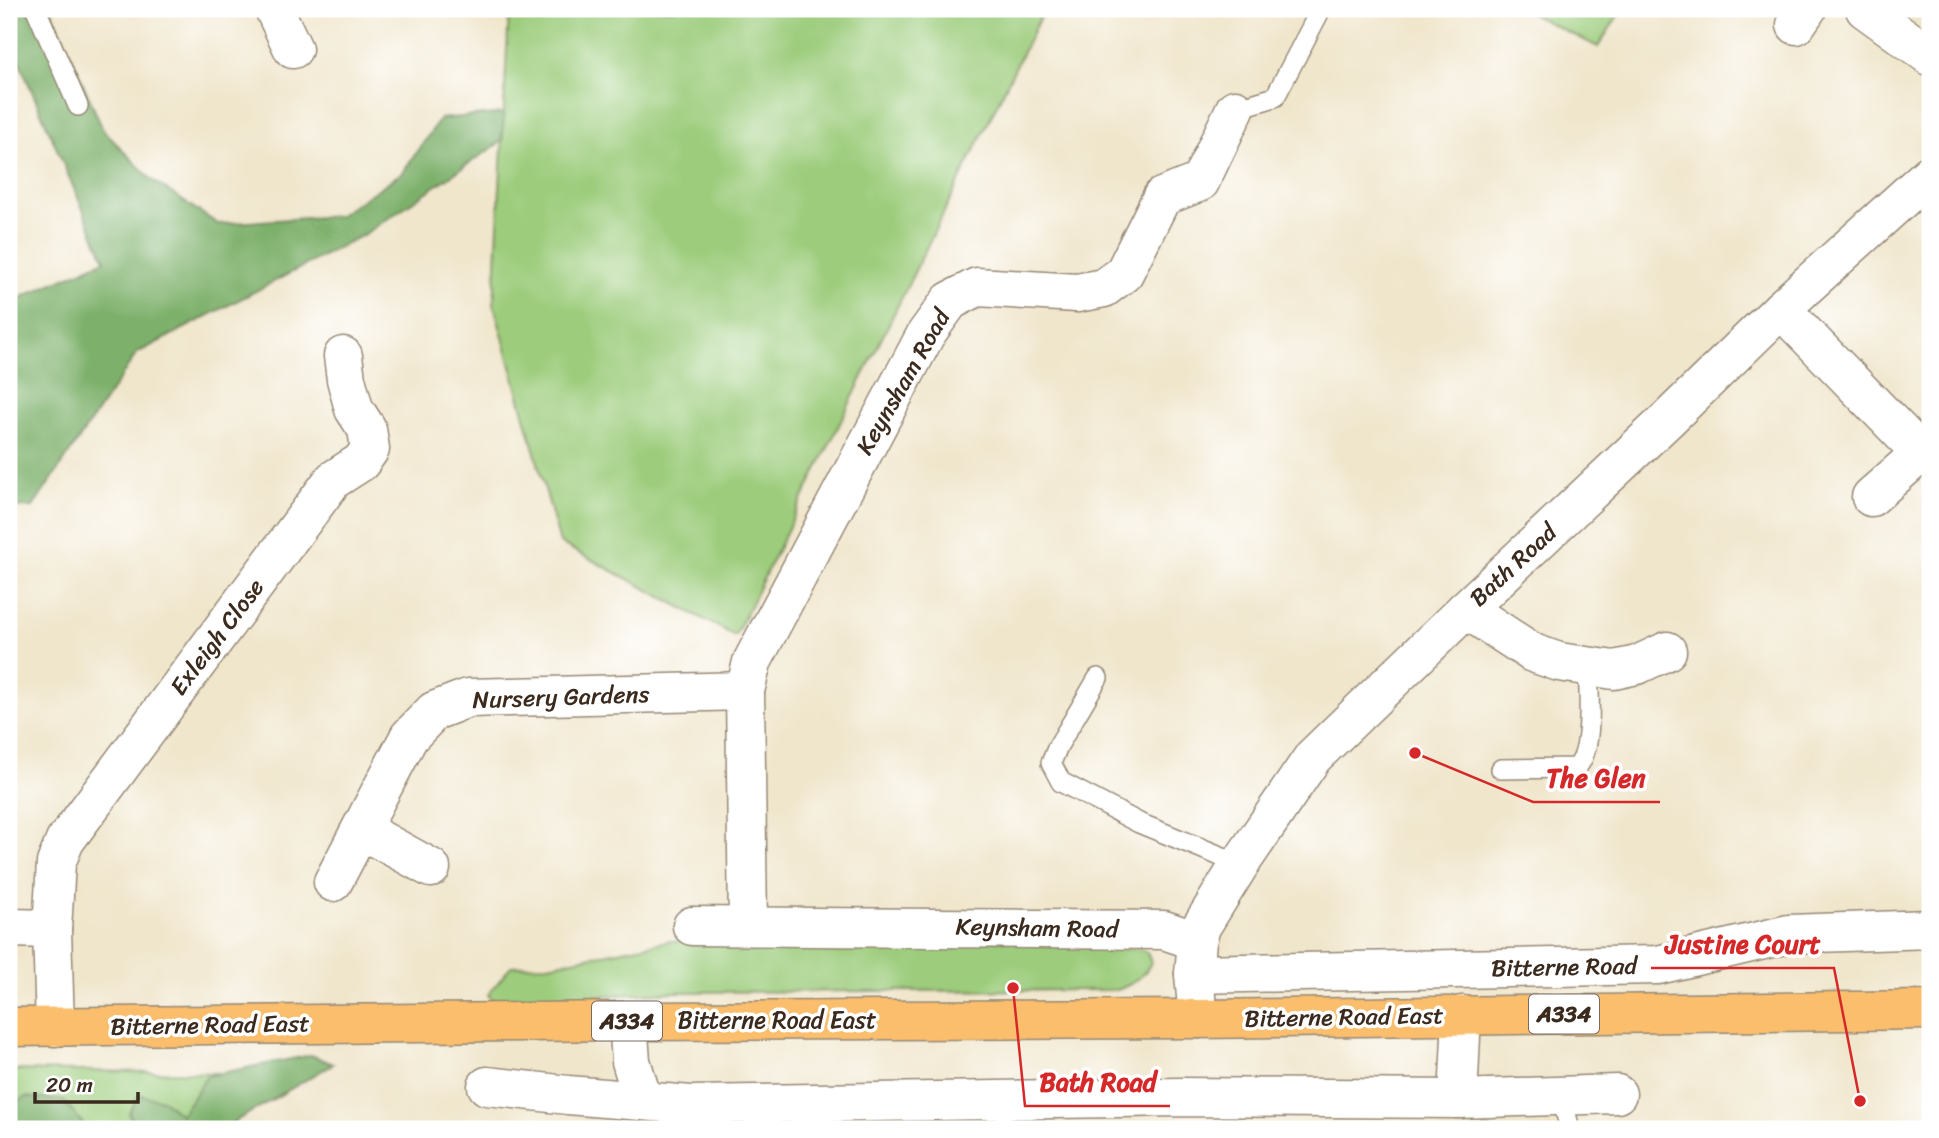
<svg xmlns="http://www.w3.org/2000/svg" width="1939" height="1138" font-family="Sriracha,sans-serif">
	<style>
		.green { fill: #9ccc7b; stroke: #6c7b4c; stroke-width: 2 }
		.forest { fill: #7db06b; stroke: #5c6d44; stroke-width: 2 }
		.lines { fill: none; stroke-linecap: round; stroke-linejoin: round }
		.service-casing { stroke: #968875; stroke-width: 22 }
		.minor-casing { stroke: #968875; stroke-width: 41 }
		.tertiary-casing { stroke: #968875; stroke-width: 41 }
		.primary-casing { stroke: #968875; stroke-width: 41 }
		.service { stroke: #fff; stroke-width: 19 }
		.minor { stroke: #fff; stroke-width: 38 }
		.tertiary { stroke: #fff; stroke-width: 38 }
		.primary { stroke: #fabe6d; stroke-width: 38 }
		.labels { text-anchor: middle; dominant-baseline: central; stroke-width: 7; stroke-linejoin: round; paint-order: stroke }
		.shield { fill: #fff; stroke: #766a62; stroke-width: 2 }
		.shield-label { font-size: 23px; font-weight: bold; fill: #3b2a1e }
		.street-label { font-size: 24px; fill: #3b2a1e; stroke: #fff }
		.leader { fill: none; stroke: #d62828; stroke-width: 2.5 }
		.callout-dot { fill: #d62828; stroke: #fff; stroke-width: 2.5 }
		.callout-label { font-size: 26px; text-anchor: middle; font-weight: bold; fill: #d62828; stroke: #fff; stroke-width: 7; stroke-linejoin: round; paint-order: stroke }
	</style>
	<rect width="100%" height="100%" fill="#fff"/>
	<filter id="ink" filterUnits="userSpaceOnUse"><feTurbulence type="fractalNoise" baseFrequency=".0143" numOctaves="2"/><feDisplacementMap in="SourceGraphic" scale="14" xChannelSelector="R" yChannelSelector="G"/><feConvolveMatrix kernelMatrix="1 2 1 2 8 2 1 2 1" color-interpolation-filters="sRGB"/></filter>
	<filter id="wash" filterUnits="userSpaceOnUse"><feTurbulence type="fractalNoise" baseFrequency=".00686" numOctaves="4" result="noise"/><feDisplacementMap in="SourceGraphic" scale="28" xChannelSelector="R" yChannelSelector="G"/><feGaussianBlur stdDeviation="1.57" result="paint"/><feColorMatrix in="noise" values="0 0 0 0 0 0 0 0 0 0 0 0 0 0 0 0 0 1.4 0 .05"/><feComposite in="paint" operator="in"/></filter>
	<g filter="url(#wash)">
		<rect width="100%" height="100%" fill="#f0e6cc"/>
		<g class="green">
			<path d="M509 9H1044L735 636 560 543 494 305Z"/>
			<path d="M1521 9H1622L1598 47Z"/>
			<path d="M1119 940 1126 949H1140L1147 952 1151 963C1142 978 1133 984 1117 990L677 992 493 1001 488 995 511 966 548 965 669 941Z"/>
			<path d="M9 1070 223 1073 207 1076 181 1116 163 1100 129 1113 134 1129H87L64 1101 9 1108Z"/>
		</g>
		<g class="forest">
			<path d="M9 9H51L103 130 152 180 218 224 338 216 403 172 440 119 504 113 502 141 365 234 137 353 33 507 9 508V303L105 260 9 38Z"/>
			<path d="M311 1055 333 1064 229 1125 225 1129H134L129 1113 139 1095 163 1100 181 1115 207 1076Z"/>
			<path d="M25 1097 64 1101 87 1129H9V1108Z"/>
		</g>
	</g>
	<g filter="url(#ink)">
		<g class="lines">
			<g class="service-casing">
				<g id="service">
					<path d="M36 9 78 106"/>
					<path d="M1235 109 1275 97 1321 9"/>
					<path d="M1098 678 1058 746 1051 763 1061 782 1139 823 1240 864"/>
					<path d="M1501 769 1576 768C1594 752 1589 691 1588 668"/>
					<path d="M1561 1095 1570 1129"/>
				</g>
			</g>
			<g class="minor-casing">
				<g id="minor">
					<path d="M274 9 293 49"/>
					<path d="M1865 9 1930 56"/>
					<path d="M1796 25 1807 9"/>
					<path d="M1781 309 1921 453"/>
					<path d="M1871 497 1930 445"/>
					<path d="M1466 609 1533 653 1559 662 1614 670 1637 665 1667 651"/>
					<path d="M362 830 431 868"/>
					<path d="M333 882 409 737 434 711 468 698 745 691"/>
					<path d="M692 926 1164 930 1197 941"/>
					<path d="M748 926 745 691 752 662 926 334 950 301 977 287 1077 293 1104 288 1124 273 1162 197 1200 182 1235 109"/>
					<path d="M9 928 52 929"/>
					<path d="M1194 974 1658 965 1789 934 1930 929"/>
					<path d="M628 1021 631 1061 643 1101"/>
					<path d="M55 1027 52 929 56 863 65 841 333 480 361 462 370 449 367 429 354 409 346 379 343 356"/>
					<path d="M487 1086 568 1095 691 1105 1181 1097 1458 1099 1462 1015"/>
					<path d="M1458 1099 1617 1094"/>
				</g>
			</g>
			<g class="tertiary-casing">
				<path id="tertiary" d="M1198 1019 1194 974 1197 941 1201 927 1240 864 1313 757 1466 609 1668 419 1781 309 1930 174"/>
			</g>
			<g class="primary-casing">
				<path id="primary" d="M9 1027 628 1021 1198 1019 1930 1010"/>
			</g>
			<use href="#service" class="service"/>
			<use href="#minor" class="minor"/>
			<use href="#tertiary" class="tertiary"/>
			<use href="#primary" class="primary"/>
		</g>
	</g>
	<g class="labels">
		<g class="shield">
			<rect x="1529" y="994.5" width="70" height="39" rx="5"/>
			<rect x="592" y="1001.5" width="70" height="39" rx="5"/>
		</g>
		<g class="shield-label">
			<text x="1564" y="1014">A334</text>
			<text x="627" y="1021">A334</text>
		</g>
		<g class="street-label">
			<text transform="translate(903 382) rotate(-60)">Keynsham Road</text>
			<text transform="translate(1513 565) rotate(-43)">Bath Road</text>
			<text transform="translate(217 637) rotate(-53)">Exleigh Close</text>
			<text transform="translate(561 697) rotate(-2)">Nursery Gardens</text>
			<text transform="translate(1037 928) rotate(1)">Keynsham Road</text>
			<text transform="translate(1564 967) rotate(-1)">Bitterne Road</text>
			<text transform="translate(1344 1017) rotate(-1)">Bitterne Road East</text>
			<text x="777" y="1020">Bitterne Road East</text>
			<text transform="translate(210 1025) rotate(-1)">Bitterne Road East</text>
		</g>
	</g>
	<path class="leader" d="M1415 753L1533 802H1660M1860 1101L1834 968H1651M1013 988L1025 1106H1170"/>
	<g class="callout-dot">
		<circle cx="1415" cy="753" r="7"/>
		<circle cx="1860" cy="1101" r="7"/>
		<circle cx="1013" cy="988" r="7"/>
	</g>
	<g class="callout-label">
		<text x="1596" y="787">The Glen</text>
		<text x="1743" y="953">Justine Court</text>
		<text x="1098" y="1091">Bath Road</text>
	</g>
	<rect width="1939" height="1138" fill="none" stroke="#fff" stroke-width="35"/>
	<path d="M35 1092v10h103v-10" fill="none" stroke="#3b2a1e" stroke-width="3.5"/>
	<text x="46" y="1092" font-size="21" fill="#3b2a1e" stroke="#ffffff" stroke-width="5" paint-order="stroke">20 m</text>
</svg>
